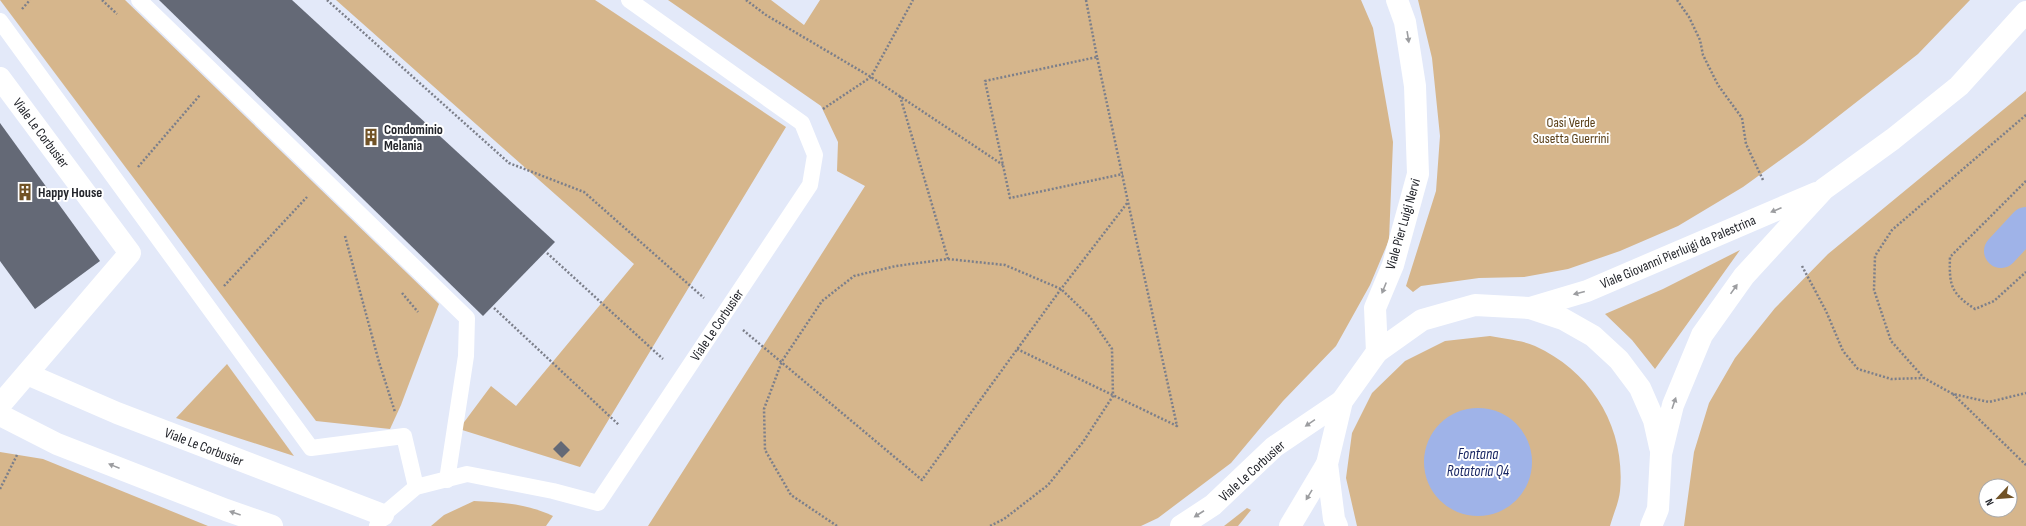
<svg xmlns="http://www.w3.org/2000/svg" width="2026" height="526" font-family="'Sofia Sans Condensed',sans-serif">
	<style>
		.green { fill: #d6b68c; fill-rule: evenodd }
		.water { fill: #9fb3e8 }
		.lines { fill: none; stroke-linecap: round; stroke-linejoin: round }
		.canal { stroke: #9fb3e8; stroke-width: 34 }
		.building { fill: #646976 }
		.path { stroke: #7c7f8a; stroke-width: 2.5; stroke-dasharray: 2 2; stroke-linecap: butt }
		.service { stroke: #fff; stroke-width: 16 }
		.minor { stroke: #fff; stroke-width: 22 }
		.tertiary { stroke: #fff; stroke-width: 22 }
		.oneway { fill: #9c9da0 }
		.labels { text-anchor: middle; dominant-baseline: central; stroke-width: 4; stroke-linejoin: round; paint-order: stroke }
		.park-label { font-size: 14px; fill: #5b4019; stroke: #fff }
		.poi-label { font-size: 14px; font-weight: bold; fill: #23252b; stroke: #fff; text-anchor: start }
		.street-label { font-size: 14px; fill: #23252b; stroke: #fff }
		.water-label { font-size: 15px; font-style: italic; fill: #172562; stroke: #fff }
	</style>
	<rect width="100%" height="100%" fill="#e3e9f9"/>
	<g class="green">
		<path d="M0 0H125L439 304 401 405 390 429 316 421Z"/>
		<path d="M336 0H595L786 127 580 467 459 429 491 386 516 406 634 264Z"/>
		<path d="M668 0H771L804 25 820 0H1361L1373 28 1393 142 1389 240 1370 285 1336 346 1283 401 1231 463 1158 518 1141 526H648L865 186 837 171 838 142 821 106Z"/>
		<path d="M1418 0H1970L1918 54 1804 143 1743 187 1678 226 1620 251 1568 269 1524 277 1479 278 1421 286 1413 292 1406 286 1436 191 1440 136 1432 58Z"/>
		<path d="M2026 91V526H1684L1694 452 1709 403 1735 358 1775 308 1828 254ZM1986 486H2010V510H1986Z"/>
		<path d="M1740 250 1655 369 1632 340 1605 314 1663 289Z"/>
		<path d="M1490 336C1504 339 1522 340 1535 346 1592 372 1626 428 1620 491 1619 502 1613 515 1610 526H1357L1346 478 1352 433 1372 393 1405 361 1445 341Z"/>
		<path d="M227 364 294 456 176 418Z"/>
		<path d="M0 452 43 459 208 526H0Z"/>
		<path d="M474 501C502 502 527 504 553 516L546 526H431L444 515Z"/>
		<path d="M1247 508 1251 510 1238 526H1224Z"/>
	</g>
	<circle class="water" cx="1478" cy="462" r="54"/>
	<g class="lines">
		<path class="canal" d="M2001 251 2026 224"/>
	</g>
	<g class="building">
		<path d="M159 0H292L555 242 483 316Z"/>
		<path d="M0 123 100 261 35 309 0 261Z"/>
		<path d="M561 441 570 450 562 458 553 449Z"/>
	</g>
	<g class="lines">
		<g class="path">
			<path d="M102 0 117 14"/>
			<path d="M327 0 509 163 584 192 704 298"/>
			<path d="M746 0 766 15 871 77 1003 165"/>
			<path d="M1086 0 1097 57"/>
			<path d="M1677 0 1689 17 1700 40 1703 55 1718 85 1742 118 1746 144 1763 180"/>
			<path d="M22 9 30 0"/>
			<path d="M900 96 948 259"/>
			<path d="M823 109 871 77 913 0"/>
			<path d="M2026 115 1892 230 1875 256 1874 290 1891 341 1924 378 1953 394 1989 402 2026 393"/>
			<path d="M138 167 200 95"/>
			<path d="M2026 181 1950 257C1949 286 1951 293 1975 309L1994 301 2026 272"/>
			<path d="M345 236 379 362 395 412"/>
			<path d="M547 253 663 359"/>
			<path d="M1802 266 1826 311 1843 351 1858 369 1891 379 1923 378"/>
			<path d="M224 286 307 197"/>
			<path d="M402 293 418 312"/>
			<path d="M494 308 619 425"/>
			<path d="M743 330 922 480 1061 289 1128 202"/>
			<path d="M1017 349 1177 426 1128 202 1097 57 985 81 1010 198 1123 174"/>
			<path d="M1953 394 2026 465"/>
			<path d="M0 489 17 455"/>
			<path d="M837 526 791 495 765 450 764 409 782 361 822 301 854 276 896 266 948 259 1005 265 1061 289 1090 317 1112 349 1113 396 1083 442 1048 485 1004 519 990 526"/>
		</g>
		<g class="service">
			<path d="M139 0 467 318 466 356 447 480"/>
			<path d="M0 21 311 448 404 436 416 487"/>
			<path d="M377 526 383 515 416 487 467 474 553 491 598 503 810 185 815 155 802 123 629 0"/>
		</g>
		<g class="minor">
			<path d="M0 78 130 253 0 405"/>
			<path d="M27 374 117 413 383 515"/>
			<path d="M0 415 57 444 226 510 272 526"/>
			<path d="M1181 526 1213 505 1274 447 1342 401"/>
		</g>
		<g class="tertiary">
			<path d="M1530 308 1587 291 1816 193"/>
			<path d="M1377 352 1375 308 1393 265 1418 174 1415 86 1405 22 1397 0"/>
			<path d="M1290 526 1327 464"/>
			<path d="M1337 526 1334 519 1327 464 1342 401 1377 352 1422 320 1475 305 1530 308 1563 319 1593 336 1619 360 1640 388 1654 420 1660 447"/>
			<path d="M1651 526 1658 509 1661 454 1673 405 1702 335 1744 276 1824 189 1893 139 1959 86 2026 12"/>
		</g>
	</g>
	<defs><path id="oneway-solid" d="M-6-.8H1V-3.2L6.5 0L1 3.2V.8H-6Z"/></defs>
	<g class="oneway">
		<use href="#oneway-solid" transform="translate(1408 37) rotate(81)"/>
		<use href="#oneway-solid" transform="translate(1776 210) rotate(157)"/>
		<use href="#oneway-solid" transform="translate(1384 288) rotate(112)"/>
		<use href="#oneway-solid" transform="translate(1734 289) rotate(-55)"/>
		<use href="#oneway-solid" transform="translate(1579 293) rotate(166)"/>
		<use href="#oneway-solid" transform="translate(1674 403) rotate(-71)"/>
		<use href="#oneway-solid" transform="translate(1310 423) rotate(146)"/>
		<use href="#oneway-solid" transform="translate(114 466) rotate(-158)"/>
		<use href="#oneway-solid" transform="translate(1309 495) rotate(121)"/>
		<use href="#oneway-solid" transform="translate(235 513) rotate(-161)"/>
		<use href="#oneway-solid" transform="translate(1199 514) rotate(147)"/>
	</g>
	<defs>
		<g id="building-bare" transform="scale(1.38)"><path d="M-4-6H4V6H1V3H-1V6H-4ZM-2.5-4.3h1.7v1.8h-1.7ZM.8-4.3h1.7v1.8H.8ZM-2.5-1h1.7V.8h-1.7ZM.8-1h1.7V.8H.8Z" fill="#715327" stroke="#fff" stroke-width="2.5" paint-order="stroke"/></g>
	</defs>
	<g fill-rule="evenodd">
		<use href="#building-bare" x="371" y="137"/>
		<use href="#building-bare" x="25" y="192"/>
	</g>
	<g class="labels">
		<g class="park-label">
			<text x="1571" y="122">Oasi Verde<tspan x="1571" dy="16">Susetta Guerrini</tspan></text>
		</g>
		<g class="poi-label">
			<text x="384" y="129">Condominio<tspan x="384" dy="16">Melania</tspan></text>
			<text x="38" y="192">Happy House</text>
		</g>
		<g class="street-label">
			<text transform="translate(41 133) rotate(53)">Viale Le Corbusier</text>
			<text transform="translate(1403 224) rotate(-74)">Viale Pier Luigi Nervi</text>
			<text transform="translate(1678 252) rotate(-23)">Viale Giovanni Pierluigi da Palestrina</text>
			<text transform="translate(717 325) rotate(-56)">Viale Le Corbusier</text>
			<text transform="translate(204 447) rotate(21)">Viale Le Corbusier</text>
			<text transform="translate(1252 471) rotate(-42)">Viale Le Corbusier</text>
		</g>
		<g class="water-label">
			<text x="1478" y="454">Fontana<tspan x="1478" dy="17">Rotatoria Q4</tspan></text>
		</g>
	</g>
	<g transform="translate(1998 498) rotate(244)"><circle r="19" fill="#ffffff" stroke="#a7a8aa"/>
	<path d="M0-3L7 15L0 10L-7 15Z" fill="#715327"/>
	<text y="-6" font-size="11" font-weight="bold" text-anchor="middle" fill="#23252b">N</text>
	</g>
</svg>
